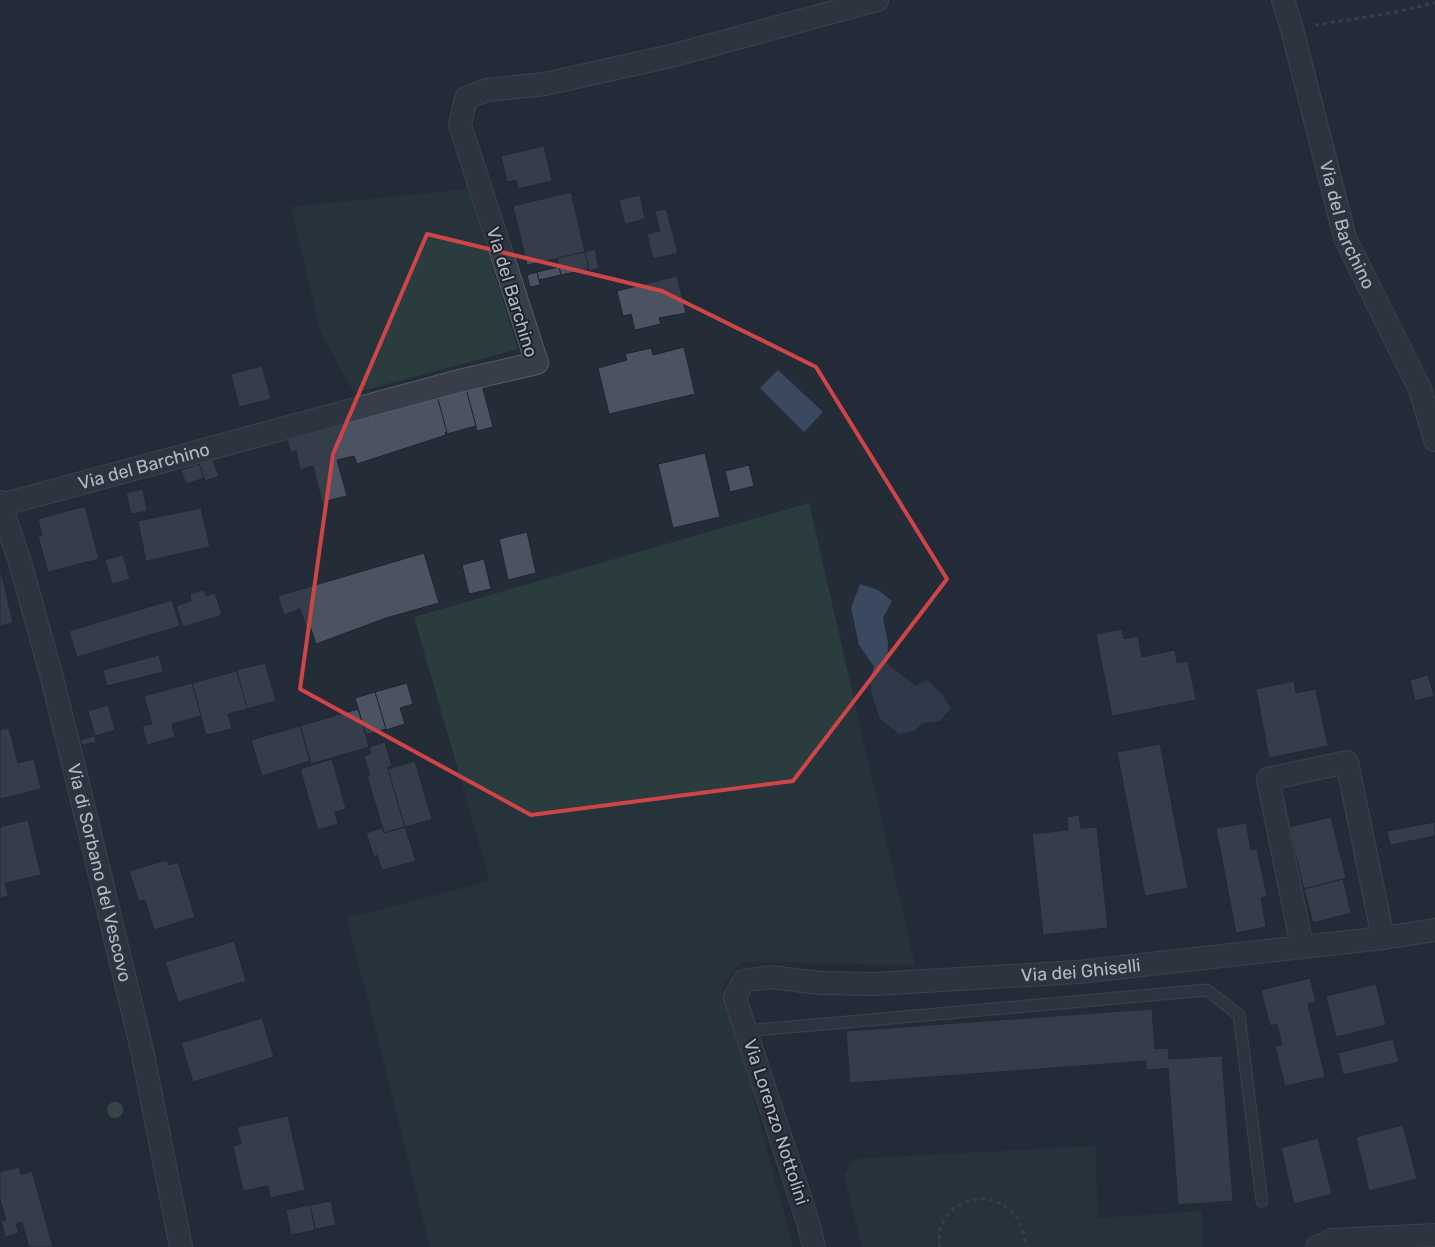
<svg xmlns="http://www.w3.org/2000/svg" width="1435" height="1247" font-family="Rubik,sans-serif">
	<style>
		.green { fill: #2a3c3e }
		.water { fill: #3b4960 }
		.building { fill: #4b5362; stroke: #1f2530 }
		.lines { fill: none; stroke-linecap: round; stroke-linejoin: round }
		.lane-casing { stroke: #565c67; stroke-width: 13 }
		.street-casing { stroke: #565c67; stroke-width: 24 }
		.path { stroke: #48575b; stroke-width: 3; stroke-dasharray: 4 4; stroke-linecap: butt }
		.lane { stroke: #383e49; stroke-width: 11 }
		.street { stroke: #383e49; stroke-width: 22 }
		.tree { fill: #4c655b }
		.marked { fill: none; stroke: #cf4547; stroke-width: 4; stroke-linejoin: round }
		.labels { text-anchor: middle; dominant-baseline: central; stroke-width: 4; stroke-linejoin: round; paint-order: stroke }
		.street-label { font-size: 18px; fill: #b3b9c5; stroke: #1d232e }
	</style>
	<rect width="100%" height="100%" fill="#242c38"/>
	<g class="green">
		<path d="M468 189 518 349 354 393 320 331 291 207Z"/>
		<path d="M809 503 915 965 742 962 723 983 793 1247H430L347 918 490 881 414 617Z"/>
		<path d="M1095 1146 1098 1218 1202 1211 1203 1247H862L844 1175 854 1159Z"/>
	</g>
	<g class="water">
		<path d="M778 370 823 412 804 432 760 388Z"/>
		<path d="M860 584 878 590 892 601 883 618 888 643 887 664 916 686 927 680 941 693 951 709 939 721 923 723 914 731 899 734 880 719 871 691V677L874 666 859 645 851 608Z"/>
	</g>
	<g class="building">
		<path d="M544 146 552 181 518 189 516 180 507 182 501 156Z"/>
		<path d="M571 192 585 252 527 265 513 206Z"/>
		<path d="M640 195 645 219 625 224 619 200Z"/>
		<path d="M666 209 678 253 653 259 647 234 660 231 655 211Z"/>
		<path d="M595 249 599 268 589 271 585 252Z"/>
		<path d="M585 252 589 269 561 275 557 258Z"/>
		<path d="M559 267 561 275 539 280 537 272Z"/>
		<path d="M537 272 540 285 530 287 527 275Z"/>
		<path d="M677 276 686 313 659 318 661 324 635 330 631 314 623 316 617 291Z"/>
		<path d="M684 347 695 394 609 414 598 368 627 360 625 354 651 348 653 355Z"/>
		<path d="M262 366 271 399 239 407 231 374Z"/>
		<path d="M482 385 493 427 477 431 466 389Z"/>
		<path d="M466 389 476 426 447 434 437 396Z"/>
		<path d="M437 396 447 432H445L446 435 357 464 354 456 337 460 347 496 322 502 313 466 300 470 296 451 291 453 286 435Z"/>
		<path d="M705 453 720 517 673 528 658 464Z"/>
		<path d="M212 458 219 476 205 481 199 464Z"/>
		<path d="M199 464 204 478 186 484 181 470Z"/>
		<path d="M749 465 754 486 730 492 725 471Z"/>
		<path d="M143 489 147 511 131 514 126 493Z"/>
		<path d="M85 506 99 559 48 572 38 536 42 535 38 519Z"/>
		<path d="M201 508 210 547 146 561 138 521Z"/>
		<path d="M527 532 536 573 508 580 499 539Z"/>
		<path d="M424 553 439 603 386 618 316 644 310 626 306 627 300 609 284 615 278 596Z"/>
		<path d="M123 555 130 579 112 584 105 560Z"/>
		<path d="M484 559 491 589 469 594 462 565Z"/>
		<path d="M0 567 13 623 0 626Z"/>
		<path d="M204 590 206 596 215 593 222 615 183 627 176 606 191 601 190 594Z"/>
		<path d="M172 600 180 626 77 657 69 631Z"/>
		<path d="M1122 629 1124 639 1138 636 1142 657 1175 650 1177 663 1188 661 1196 700 1112 716 1096 634Z"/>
		<path d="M159 655 163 672 107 686 103 670Z"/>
		<path d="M265 663 276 701 247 709 236 670Z"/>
		<path d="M237 671 247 709 228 714 232 729 206 735 192 683Z"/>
		<path d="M1428 675 1434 696 1415 701 1410 680Z"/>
		<path d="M1294 681 1296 693 1316 689 1328 746 1269 758 1256 689Z"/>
		<path d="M192 683 201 716 172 724 175 737 147 745 142 726 152 724 144 696Z"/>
		<path d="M407 683 413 704 400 708 405 724 386 730 375 692Z"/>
		<path d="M375 692 386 729 366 735 355 698Z"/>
		<path d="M108 705 115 730 95 736 88 711Z"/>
		<path d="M358 709 369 747 311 764 300 726Z"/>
		<path d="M300 726 310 761 262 776 251 740Z"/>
		<path d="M9 728 18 763 34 759 41 789 0 799V730Z"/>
		<path d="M95 736 96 742 82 745 80 740Z"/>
		<path d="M385 742 392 766 388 767 405 827 384 833 367 776 370 775 364 756 371 754 369 747Z"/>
		<path d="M1160 744 1188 888 1145 896 1117 752Z"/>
		<path d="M332 759 346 809 335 812 338 824 318 830 300 769Z"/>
		<path d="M415 761 432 819 405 827 388 769Z"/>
		<path d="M1079 815 1081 828 1097 827 1108 928 1043 935 1032 834 1068 830 1067 817Z"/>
		<path d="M1331 817 1346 878 1304 889 1289 827Z"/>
		<path d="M28 820 41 875 5 883 8 896 0 898V827Z"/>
		<path d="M1435 822V836L1390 845 1387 831Z"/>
		<path d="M1246 823 1251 850 1257 849 1267 896 1261 898 1266 927 1236 933 1216 828Z"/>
		<path d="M405 827 416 861 382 870 377 855 374 857 366 833 382 828 384 833Z"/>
		<path d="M167 860 169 865 178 862 195 917 154 930 145 900 139 902 129 871Z"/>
		<path d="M1343 879 1351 913 1313 923 1304 889Z"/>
		<path d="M234 941 246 981 178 1002 165 962Z"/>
		<path d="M1310 978 1316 1002 1308 1004 1325 1077 1285 1086 1275 1046 1282 1045 1277 1024 1270 1026 1261 990Z"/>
		<path d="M1376 984 1386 1025 1336 1037 1326 996Z"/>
		<path d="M1152 1009 1155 1049 1168 1048 1169 1059 1222 1056 1233 1201 1178 1205 1168 1068 1146 1070V1061L850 1083 846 1031Z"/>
		<path d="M262 1018 274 1057 193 1082 181 1043Z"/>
		<path d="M1393 1039 1399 1062 1343 1075 1338 1053Z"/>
		<path d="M288 1116 305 1190 270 1198 268 1186 243 1191 233 1146 241 1144 237 1127Z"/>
		<path d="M1403 1125 1417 1179 1369 1191 1356 1137Z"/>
		<path d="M1318 1138 1332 1194 1294 1204 1281 1148Z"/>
		<path d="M19 1167 21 1175 32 1171 53 1247H29L22 1222 16 1224 19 1233 5 1237 1 1221 6 1220 0 1199V1172Z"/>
		<path d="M331 1201 336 1225 315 1229 310 1205Z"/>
		<path d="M310 1205 315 1230 291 1235 286 1210Z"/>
	</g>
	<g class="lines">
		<g class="lane-casing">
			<path id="lane" d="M746 1031 1207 990 1239 1015 1262 1201"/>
		</g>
		<g class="street-casing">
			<g id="street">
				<path id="s1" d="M1283 0 1292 29 1345 238 1420 389 1435 440"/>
				<path id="s2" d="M0 502 20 562 51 674 74 767 142 1050 181 1247"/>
				<path id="s3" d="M1 505 459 381 537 363 460 125 466 98 487 90 545 84 671 56 877 0"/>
				<path d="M1302 947 1268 779 1347 762 1383 938"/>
				<path id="s4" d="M814 1247 808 1222 735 998 743 981 770 977 820 983 875 984 1079 972 1383 938 1435 930"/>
				<path d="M1317 1247 1332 1240 1435 1235"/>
			</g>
		</g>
		<g class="path">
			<path d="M1315 25 1386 14 1435 3"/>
			<path d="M940 1247C934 1221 957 1198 983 1199 994 1199 1007 1206 1014 1214 1022 1222 1024 1237 1027 1247"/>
		</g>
		<use href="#lane" class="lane"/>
		<use href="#street" class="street"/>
	</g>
	<circle class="tree" cx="115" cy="1110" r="8"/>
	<path d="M0 0H1435V1247H0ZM427 234 662 291 816 367 947 579 793 781 531 815 300 689 333 454Z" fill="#242c38" fill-opacity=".55" fill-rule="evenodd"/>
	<path class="marked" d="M427 234 662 291 816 367 947 579 793 781 531 815 300 689 333 454Z"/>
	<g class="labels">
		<g class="street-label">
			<text stroke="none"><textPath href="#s1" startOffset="234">Via del Barchino</textPath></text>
			<text transform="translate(512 292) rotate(73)">Via del Barchino</text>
			<text stroke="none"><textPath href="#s3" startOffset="148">Via del Barchino</textPath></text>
			<text stroke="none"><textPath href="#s2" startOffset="384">Via di Sorbano del Vescovo</textPath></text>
			<text stroke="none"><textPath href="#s4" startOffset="619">Via dei Ghiselli</textPath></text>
			<text transform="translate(776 1122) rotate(72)">Via Lorenzo Nottolini</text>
		</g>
	</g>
</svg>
